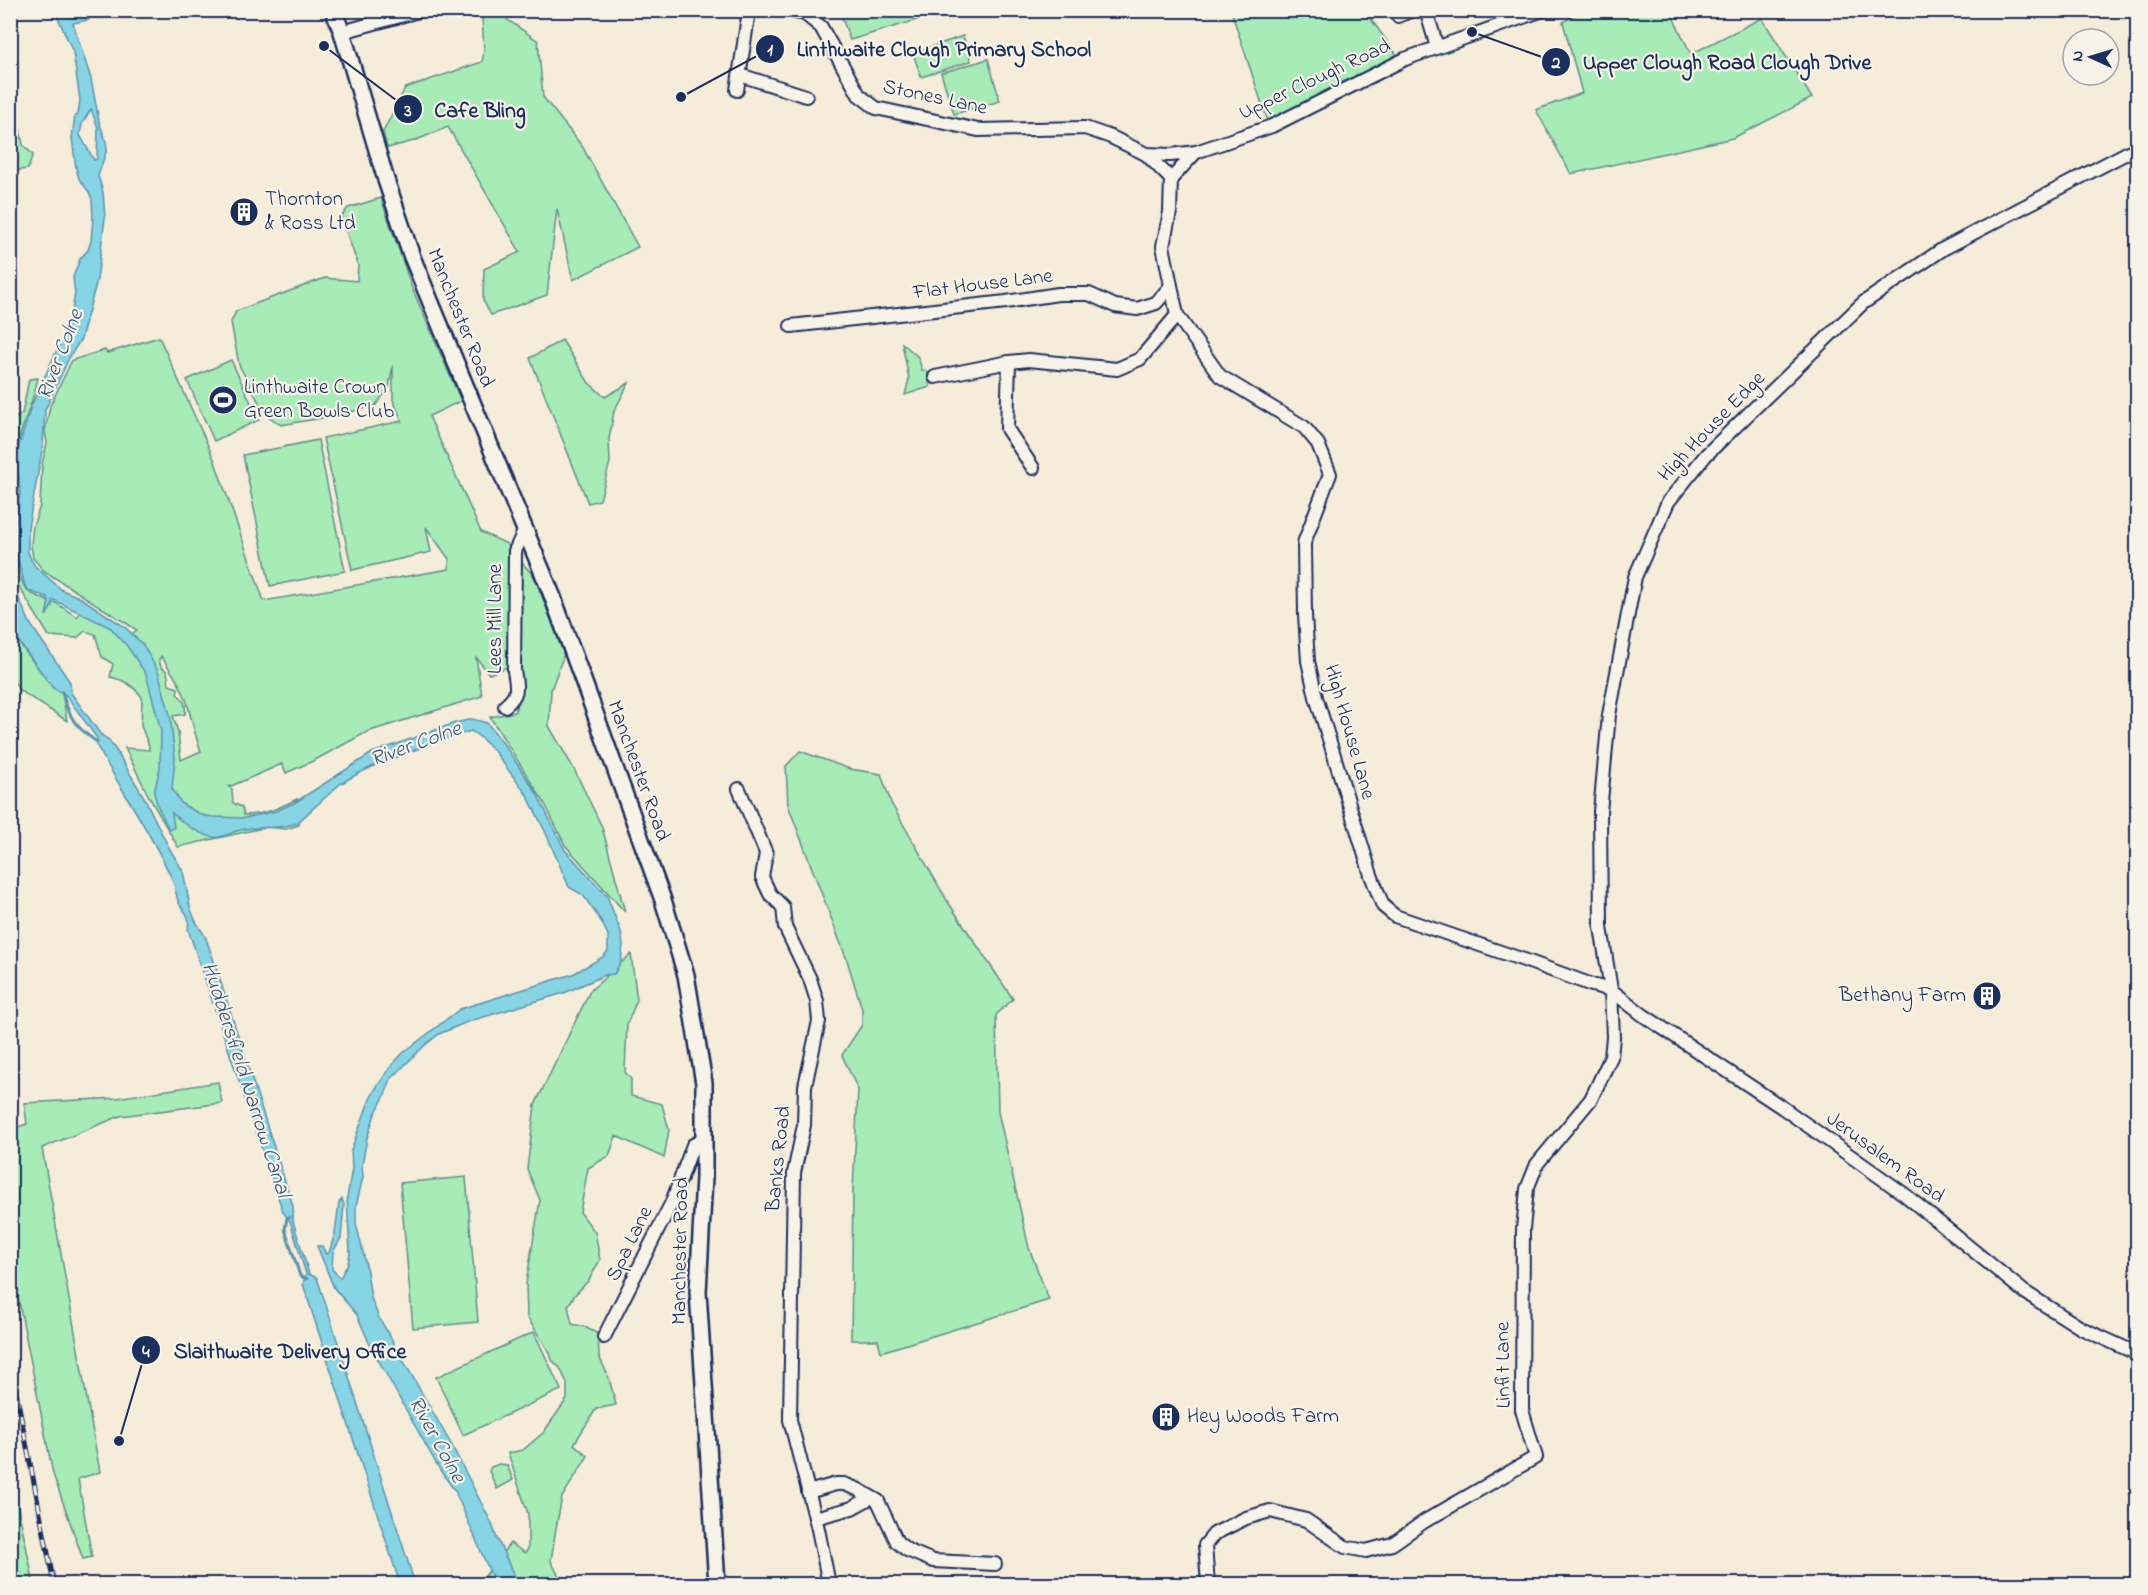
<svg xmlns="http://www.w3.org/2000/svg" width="2148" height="1595" font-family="'Indie Flower',sans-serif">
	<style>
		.green { fill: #a7ebb7; stroke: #618d8a; stroke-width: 1.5; fill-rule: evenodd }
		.water { fill: #86d4e4; stroke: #5b92ae; stroke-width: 1.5; fill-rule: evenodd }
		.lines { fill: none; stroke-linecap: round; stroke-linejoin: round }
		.stream { stroke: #5b92ae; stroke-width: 3 }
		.minor-casing { stroke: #1b2f5e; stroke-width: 16 }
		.major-casing { stroke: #1b2f5e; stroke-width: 20 }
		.minor { stroke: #f7f3e8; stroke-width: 12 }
		.major { stroke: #f7f3e8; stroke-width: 15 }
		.rail-casing { stroke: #1b2f5e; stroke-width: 5 }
		.rail { stroke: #f7f3e8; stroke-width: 3; stroke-dasharray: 9; stroke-linecap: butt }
		.labels { text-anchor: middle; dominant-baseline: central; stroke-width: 4.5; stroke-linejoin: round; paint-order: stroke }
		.street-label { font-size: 21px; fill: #1b2f5e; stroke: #f7f3e8 }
		.poi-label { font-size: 21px; fill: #1b2f5e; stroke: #f7f3e8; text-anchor: start }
		.water-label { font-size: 22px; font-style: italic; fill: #365880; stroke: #f7f3e8 }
		.leader { fill: none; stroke: #1b2f5e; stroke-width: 2 }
		.callout-dot { fill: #1b2f5e; stroke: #f7f3e8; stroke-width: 2 }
		.mark-label { font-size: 18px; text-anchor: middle; font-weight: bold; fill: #fff }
		.callout-label { font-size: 22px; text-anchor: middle; font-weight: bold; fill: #1b2f5e; stroke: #f7f3e8; stroke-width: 4.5; stroke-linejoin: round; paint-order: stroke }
	</style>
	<rect width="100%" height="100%" fill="#f6ecda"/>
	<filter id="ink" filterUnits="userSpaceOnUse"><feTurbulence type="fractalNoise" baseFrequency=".0167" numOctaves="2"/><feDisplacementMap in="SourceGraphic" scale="12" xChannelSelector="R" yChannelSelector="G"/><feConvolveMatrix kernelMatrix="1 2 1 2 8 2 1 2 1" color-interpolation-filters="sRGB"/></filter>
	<g filter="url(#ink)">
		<g class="green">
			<path d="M830 11 947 10V11L850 40 840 12Z"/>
			<path d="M1231 11H1365L1397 55 1268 122Z"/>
			<path d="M1581 11H1670L1691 54 1762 18 1812 98 1733 138 1571 174 1536 110 1582 93 1563 22Z"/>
			<path d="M498 13 538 41 543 97 582 146 638 247 573 280 557 209 547 295 491 315 483 300 484 269 520 252 448 127 414 141 387 148 383 132 405 88 482 62 484 50 482 18Z"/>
			<path d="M963 36 971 61 921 77 913 53Z"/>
			<path d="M988 59 1000 101 954 114 941 73Z"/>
			<path d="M10 74 23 145 33 155 28 169 19 170 11 175Z"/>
			<path d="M381 198 412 288 461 401 429 416 481 532 507 544 535 578 564 654 551 690 549 726 574 769 602 827 625 912 565 845 544 802 490 717 515 712 523 678 510 666 489 674 476 657 482 696 367 732 315 760 286 773 282 764 229 787 232 789 233 803 242 807 244 815C264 815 279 808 297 799L299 825 286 829 267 827 178 847 149 797 125 748 149 750V746L141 726 142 697C133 686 125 680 110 677L113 664 102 657 95 634 85 631 77 638 49 636 16 582 13 562 10 546V420L22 414 29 379 38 378C34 401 23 421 18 444 14 458 18 472 17 486 17 495 13 504 12 513 10 531 17 570 24 586 28 596 43 596 50 603H56L77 617 81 610 128 637 137 630 44 571 33 558 31 545 33 526 40 506 42 464 47 443 45 431 50 406 72 360 105 350 107 353 159 337 214 459 264 601 449 569V559L426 527 431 552 352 570 323 438 402 421 393 400V365L389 388 375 406 328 417 281 425 265 414 239 365 231 322 236 311 325 278 357 281 358 265 341 217 348 208ZM161 656C171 671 183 687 188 706 192 721 195 736 201 751L181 760 178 732 173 716 185 714C186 705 185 700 177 694L178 688 169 685 167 671 161 667 159 660Z"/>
			<path d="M562 340 589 383 605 397 629 383 614 411 609 439 610 462 600 500 588 503 530 358Z"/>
			<path d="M902 343 918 357 922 370 927 371 930 387 905 395 909 379Z"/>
			<path d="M231 360 259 420 214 441 187 380Z"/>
			<path d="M318 440 345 571 270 586 243 455Z"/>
			<path d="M10 631 53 688 62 692 67 721 19 690 11 675Z"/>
			<path d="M800 751 850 769 881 774 891 803 948 902 1013 999 996 1015 998 1112 1029 1248 1049 1300 881 1352 878 1340H851L853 1190 858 1090 842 1055 862 1025V1009L847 960 788 805 786 766Z"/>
			<path d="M631 954 637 1000 627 1024 625 1072 631 1079V1096L662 1104 669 1130 664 1158 616 1136 609 1156 588 1168 580 1212 595 1232 600 1260 589 1280 574 1296 568 1306 572 1324 585 1327 598 1334 599 1356 609 1378 616 1405 596 1409 574 1444 588 1456 562 1497 556 1528 551 1561 563 1584H487L485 1576 510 1543 525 1553 528 1549V1514L508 1453 523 1450 543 1433 567 1399V1383L560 1368 552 1360 550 1353 527 1317 526 1284 540 1200 527 1169 535 1105 590 991Z"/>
			<path d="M218 1082 222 1103 120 1116 42 1148 100 1472 78 1479 92 1557 83 1559 53 1474 13 1272 10 1248 11 1129 27 1124 24 1103 117 1098Z"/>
			<path d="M466 1177 478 1322 413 1328 400 1183Z"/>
			<path d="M534 1332 561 1390 463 1435 436 1377Z"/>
			<path d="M499 1464 507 1465 513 1480 497 1489 489 1471 491 1467Z"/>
			<path d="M11 1474 34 1584H11Z"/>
		</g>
		<g class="water">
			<path d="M55 11H68L71 17H89V20L73 23 91 79 99 121 106 142 107 149 98 176 103 192 105 218 97 280 81 339 70 356 45 410 43 445 28 528V552L31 559 35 566 62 590 81 598 125 627 143 645 158 671 170 715 175 758 172 789 182 804 201 815 213 817 245 818 276 811 294 803 372 753 455 723 472 719 487 723 501 740 536 792 565 850 607 896 621 932 623 945 621 962 614 974 605 975 564 993 467 1022 439 1034 424 1046 391 1079 385 1095 375 1114 367 1138 362 1165 363 1177 356 1206V1223L366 1265 371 1298 379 1318 394 1343V1348L403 1360 451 1444 492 1524 496 1536 518 1584H495L455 1491 440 1470 406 1410 371 1347 357 1315 334 1288 317 1246H322L326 1254 329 1253 335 1233 339 1203 342 1199 344 1204 341 1238 333 1252 332 1269 340 1278 348 1263 350 1253 347 1198 352 1168 351 1150 368 1104 374 1091 392 1065 403 1053 460 1009 573 974 603 957 608 951V935L601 921 583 895 569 887 545 831 527 795 495 752 481 738 471 731 436 742 383 762 359 773 340 784 297 823C280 830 259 826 240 830 232 832 221 839 213 837 198 834 183 823 172 813L174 828 169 829 158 807 154 793 160 767 161 731 146 674 127 646 111 628 54 600 52 601V606L46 616 49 601 47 597 29 591 25 586 18 559 15 528 20 493 17 453 31 406 70 322 75 294 73 277 80 259 88 250 91 241 93 218 92 199 89 192 79 179 76 168 72 138 75 116 78 115 80 100 73 52ZM91 109 98 128 97 159 94 160 80 135 82 124Z"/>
			<path d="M10 580 31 625 70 682 71 693 101 735 109 740 117 752 144 797 168 846 183 871 190 907 195 920 205 936 213 958 293 1206V1221L309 1274 317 1278 323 1296 415 1584H400L303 1284 306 1274 290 1221 283 1212 188 929C191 912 183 913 178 901 176 894 175 886 172 879 151 832 121 790 97 746V738L66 695 53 688 11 631Z"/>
		</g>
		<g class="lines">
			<g class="stream">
				<path d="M62 692C69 717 75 727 97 742"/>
				<path d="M289 1217 287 1218 285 1229 300 1276 307 1279"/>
			</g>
			<g class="minor-casing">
				<g id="minor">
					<path d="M785 10 805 14"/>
					<path d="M1426 10 1437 47"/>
					<path d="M805 14 821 27 859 95 876 108 978 130 1085 128 1111 137 1146 154 1171 155 1196 152 1272 126 1405 59 1543 10"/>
					<path d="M1398 16 1414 10"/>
					<path d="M342 32 422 10"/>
					<path d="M740 75 806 96"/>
					<path d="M737 90 749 10"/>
					<path d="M1146 154 1171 179 1196 152"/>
					<path d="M1171 179 1170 212 1163 246 1177 315 1220 376 1304 427 1318 444 1330 474 1304 543 1305 615 1308 661 1316 697 1371 875 1383 906 1395 916 1524 960 1592 985 1611 990 1643 1015 1783 1108 1904 1194 2023 1291 2081 1328 2138 1354"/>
					<path d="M791 326 1006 302 1058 294H1089L1115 306 1137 309 1156 303 1170 287"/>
					<path d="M1009 362 1007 429 1033 468"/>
					<path d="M935 377 1009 362 1029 360 1117 369 1140 359 1177 315"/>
					<path d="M505 706C519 694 517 688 514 671L515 551 525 529"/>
					<path d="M739 789 766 853 762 877 770 894 783 907 785 927 810 979 817 1001 819 1021 805 1086 804 1125 794 1173 790 1420 818 1529 829 1584"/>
					<path d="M604 1337 672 1202 693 1145 705 1139"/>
					<path d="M808 1492 836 1484H844L857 1489 878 1501 897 1542 907 1550 933 1561 995 1564"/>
					<path d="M815 1518 852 1508 870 1498"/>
					<path d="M1208 1584 1205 1545 1214 1534 1246 1518 1270 1511 1306 1520 1345 1547 1366 1551 1392 1544 1425 1521 1536 1457 1522 1410 1523 1229 1527 1189 1537 1164 1591 1099 1611 1057 1613 1037 1611 990 1601 927 1600 812 1609 715 1635 577 1668 502 1706 455 1863 303 1943 249 2138 147"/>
				</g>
			</g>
			<g class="major-casing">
				<path id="major" d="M333 10 342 32 386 180 412 257 552 595 663 900 686 975 704 1083V1177L698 1292 717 1584"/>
			</g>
			<use href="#minor" class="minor"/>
			<use href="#major" class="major"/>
			<g class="rail-casing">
				<path id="rail" d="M10 1361 54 1584"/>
			</g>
			<use href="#rail" class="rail"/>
		</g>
	</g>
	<defs>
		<g id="building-disc" transform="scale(1.5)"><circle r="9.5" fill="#1b2f5e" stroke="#f7f3e8"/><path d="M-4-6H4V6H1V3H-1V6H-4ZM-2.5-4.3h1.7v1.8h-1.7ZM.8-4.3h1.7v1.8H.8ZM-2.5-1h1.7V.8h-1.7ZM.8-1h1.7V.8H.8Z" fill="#fff"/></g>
		<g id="stadium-disc" transform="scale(1.5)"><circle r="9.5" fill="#1b2f5e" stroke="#f7f3e8"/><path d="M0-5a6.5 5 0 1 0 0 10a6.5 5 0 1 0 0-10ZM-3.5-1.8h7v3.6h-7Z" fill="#fff"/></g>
	</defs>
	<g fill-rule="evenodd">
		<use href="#building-disc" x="244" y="212"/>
		<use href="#stadium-disc" x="223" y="400"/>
		<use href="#building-disc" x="1987" y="996"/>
		<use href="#building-disc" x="1166" y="1417"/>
	</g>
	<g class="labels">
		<g class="street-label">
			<text transform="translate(1315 80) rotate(-25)">Upper Clough Road</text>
			<text transform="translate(935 98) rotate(12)">Stones Lane</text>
			<text transform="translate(983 285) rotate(-7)">Flat House Lane</text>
			<text transform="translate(460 318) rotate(68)">Manchester Road</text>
			<text transform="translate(1712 427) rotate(-46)">High House Edge</text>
			<text transform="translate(496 619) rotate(-90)">Lees Mill Lane</text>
			<text transform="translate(1349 732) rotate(74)">High House Lane</text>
			<text transform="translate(638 771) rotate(70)">Manchester Road</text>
			<text transform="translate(1885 1158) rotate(36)">Jerusalem Road</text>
			<text transform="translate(779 1159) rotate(-84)">Banks Road</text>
			<text transform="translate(630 1244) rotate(-64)">Spa Lane</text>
			<text transform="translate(681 1251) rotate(-89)">Manchester Road</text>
			<text transform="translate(1504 1365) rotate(-91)">Linfit Lane</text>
		</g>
		<g class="poi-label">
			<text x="265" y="200">Thornton<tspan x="265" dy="24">&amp; Ross Ltd</tspan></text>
			<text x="244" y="388">Linthwaite Crown<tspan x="244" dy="24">Green Bowls Club</tspan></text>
			<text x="1966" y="996" text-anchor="end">Bethany Farm</text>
			<text x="1187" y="1417">Hey Woods Farm</text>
		</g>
		<g class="water-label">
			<text transform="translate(61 355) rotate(-69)">River Colne</text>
			<text transform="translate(416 745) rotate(-20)">River Colne</text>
			<text transform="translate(245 1080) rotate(72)">Huddersfield Narrow Canal</text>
			<text transform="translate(436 1440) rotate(61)">River Colne</text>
		</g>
	</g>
	<path class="leader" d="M681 97L770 49M1472 32L1556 62M324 46L408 109M119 1441L146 1350"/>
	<g class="callout-dot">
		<circle cx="681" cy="97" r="6"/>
		<circle cx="1472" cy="32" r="6"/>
		<circle cx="324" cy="46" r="6"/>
		<circle cx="119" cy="1441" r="6"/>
		<circle cx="770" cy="49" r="15"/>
		<circle cx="1556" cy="62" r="15"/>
		<circle cx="408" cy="109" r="15"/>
		<circle cx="146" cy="1350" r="15"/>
	</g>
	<g class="mark-label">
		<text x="770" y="55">1</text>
		<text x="1556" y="68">2</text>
		<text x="408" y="116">3</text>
		<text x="146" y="1357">4</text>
	</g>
	<g class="callout-label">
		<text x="944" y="56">Linthwaite Clough Primary School</text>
		<text x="1727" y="69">Upper Clough Road Clough Drive</text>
		<text x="480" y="117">Cafe Bling</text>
		<text x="290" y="1358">Slaithwaite Delivery Office</text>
	</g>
	<rect width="2148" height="1595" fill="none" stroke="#f7f3e8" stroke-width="36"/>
	<rect x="18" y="18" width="2112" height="1559" fill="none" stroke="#1b2f5e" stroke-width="2" filter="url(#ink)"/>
	<g transform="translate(2091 57) rotate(274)"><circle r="28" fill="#f7f3e8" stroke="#9fa5b1" stroke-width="1.5"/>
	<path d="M0-4.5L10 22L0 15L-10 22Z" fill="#1b2f5e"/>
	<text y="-9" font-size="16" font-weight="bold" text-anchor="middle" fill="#1b2f5e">N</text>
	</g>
</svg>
